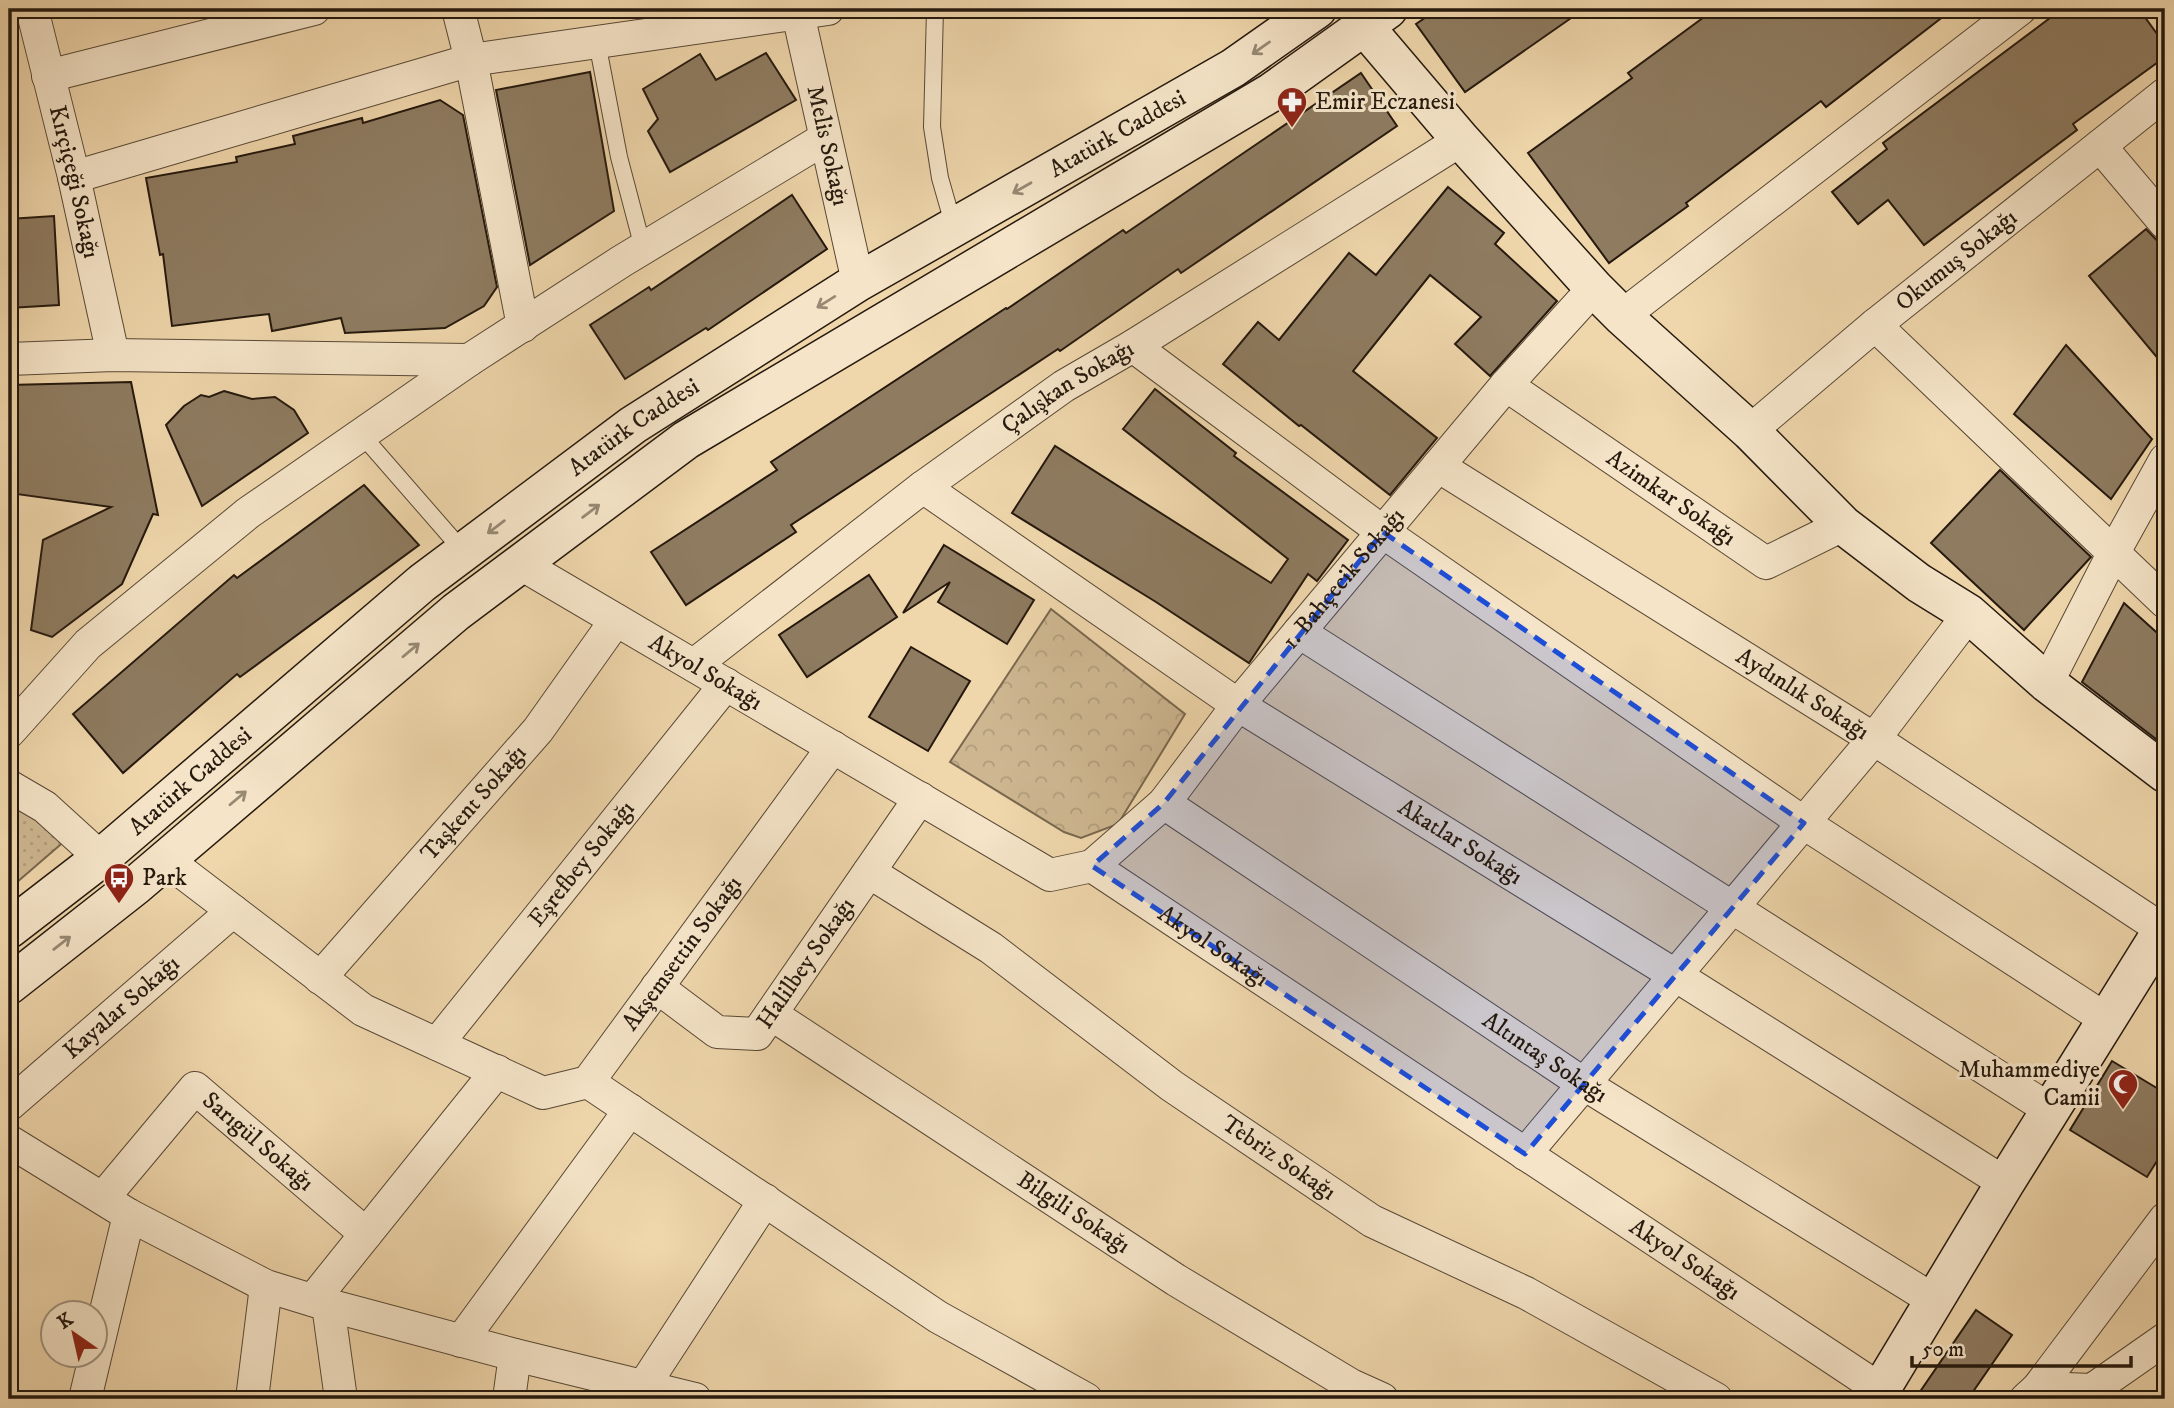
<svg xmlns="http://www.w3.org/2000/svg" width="2174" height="1408" font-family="'IM FELL DW Pica',serif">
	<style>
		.grass { fill: url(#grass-dots); stroke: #79684f; stroke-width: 2 }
		.park { fill: url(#park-crowns); stroke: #79684f; stroke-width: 2 }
		.building { fill: #8e7b60; stroke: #25190e; stroke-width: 2 }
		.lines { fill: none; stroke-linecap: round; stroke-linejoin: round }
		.lane-casing { stroke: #584835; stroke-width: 18 }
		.street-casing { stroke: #584835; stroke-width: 34 }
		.secondary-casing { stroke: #25190e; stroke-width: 41 }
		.lane { stroke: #f5e4c8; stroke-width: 16 }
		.street { stroke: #f5e4c8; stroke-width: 32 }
		.secondary { stroke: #f5e4c8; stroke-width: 38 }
		.oneway { stroke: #978974 }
		.marked { fill: #1d4ed8; fill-opacity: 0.2; stroke: #1d4ed8; stroke-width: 5; stroke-dasharray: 14 9; stroke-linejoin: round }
		.labels { text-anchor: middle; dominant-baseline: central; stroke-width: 6; stroke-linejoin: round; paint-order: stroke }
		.poi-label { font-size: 24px; fill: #25190e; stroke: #f5e4c8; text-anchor: start }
		.street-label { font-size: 24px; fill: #25190e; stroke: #f5e4c8 }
	</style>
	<defs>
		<pattern id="grass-dots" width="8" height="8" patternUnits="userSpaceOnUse" patternTransform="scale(1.75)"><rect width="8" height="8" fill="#cdb690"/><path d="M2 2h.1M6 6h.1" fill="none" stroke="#b09c7b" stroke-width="1.8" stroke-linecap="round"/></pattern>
		<pattern id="park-crowns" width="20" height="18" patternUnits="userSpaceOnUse" patternTransform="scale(1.75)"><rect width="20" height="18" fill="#cdb690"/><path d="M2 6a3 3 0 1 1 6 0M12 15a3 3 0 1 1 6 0" fill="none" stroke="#b09c7b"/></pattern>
	</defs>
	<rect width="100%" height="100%" fill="#efd6ab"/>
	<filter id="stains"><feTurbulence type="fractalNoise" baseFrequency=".00286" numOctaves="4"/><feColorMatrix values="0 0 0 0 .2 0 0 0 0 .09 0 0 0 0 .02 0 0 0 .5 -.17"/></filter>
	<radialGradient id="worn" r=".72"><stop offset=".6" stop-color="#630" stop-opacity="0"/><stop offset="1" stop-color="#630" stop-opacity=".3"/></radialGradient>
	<path class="grass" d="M9 786 67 839 9 889Z"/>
	<path class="park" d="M1051 609 1185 714 1118 824 1081 838 1064 832 950 762Z"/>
	<g class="building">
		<path d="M1438 9H1584L1465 92 1416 24Z"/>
		<path d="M1715 9H1953L1826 107 1821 101 1686 203 1688 206 1609 263 1528 153 1632 78 1628 73Z"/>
		<path d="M2062 9H2139L2165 45V57L2073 124 2077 130 1924 245 1888 200 1858 224 1832 192 1887 149 1883 143Z"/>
		<path d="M766 53 796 100 670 172 648 131 658 119 643 89 700 54 716 80Z"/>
		<path d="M590 72 614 211 530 265 496 90Z"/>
		<path d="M1361 73 1397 126 1181 273 1178 269 1060 351 1058 349 791 525 796 532 686 605 651 552 777 470 771 462 1006 308 1007 309 1123 230 1126 233Z"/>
		<path d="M440 100 463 115 497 287 484 306 445 328 345 333 341 318 272 331 269 314 172 326 163 254 160 255 146 178 237 162 236 157 295 144 293 136 362 118 363 123Z"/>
		<path d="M1448 187 1504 233 1495 244 1557 301 1490 376 1455 344 1481 317 1430 275 1353 371 1437 438 1390 495 1301 425 1299 426 1223 364 1258 322 1279 340 1349 253 1376 275Z"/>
		<path d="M792 195 827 249 708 330 706 328 625 379 590 325 649 287 651 290Z"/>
		<path d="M54 216 59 305 9 308V219Z"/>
		<path d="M2146 229 2165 249V367L2089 276Z"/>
		<path d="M2066 345 2152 439 2111 499 2014 414Z"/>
		<path d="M131 382 158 515 153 514 122 584 52 637 31 630 43 540 111 507 9 493V385Z"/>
		<path d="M1155 389 1236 453 1234 456 1348 540 1317 581 1308 574 1249 663 1156 602 1012 513 1055 446 1271 583 1288 559 1123 429Z"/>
		<path d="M224 391 252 399 275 397 294 410 308 433 202 506 166 425 184 406 201 395 209 397Z"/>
		<path d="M2000 470 2091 557 2024 630 1931 543Z"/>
		<path d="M364 485 419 545 240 677 237 674 123 773 73 714 234 575 237 578Z"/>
		<path d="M944 545 1034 600 1007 644 938 602 950 582 903 613Z"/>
		<path d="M869 575 897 617 807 677 779 635Z"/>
		<path d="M2124 603 2165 640V746L2082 682Z"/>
		<path d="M911 647 970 681 928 751 869 717Z"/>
		<path d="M2112 1061 2165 1093V1148L2147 1177 2070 1130Z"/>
		<path d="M1976 1310 2012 1335 1968 1399H1915Z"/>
	</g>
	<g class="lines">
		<g class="lane-casing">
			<g id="lane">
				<path d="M935 9 932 127 940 178 954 227"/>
				<path d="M597 42 619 157 643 248"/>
				<path d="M361 434 463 551"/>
			</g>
		</g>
		<g class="street-casing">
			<g id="street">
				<path id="s1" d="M32 9 74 177 113 355"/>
				<path d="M458 9 471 60 523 326"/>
				<path id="s2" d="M797 9 858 282"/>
				<path d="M48 76 314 9"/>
				<path d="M2100 146 2165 223"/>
				<path d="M74 177 471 60 828 9"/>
				<path d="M1622 316 2020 9"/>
				<path d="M1875 325 2165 602"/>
				<path d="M1133 346 1383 532 1804 823 2107 1020"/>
				<path d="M9 359 113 355 469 360"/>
				<path id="s3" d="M1506 385 1766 563 1843 525"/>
				<path id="s4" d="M1750 431 1875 325 2165 94"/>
				<path id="s5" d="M1438 466 1874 739 2163 930"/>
				<path id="s6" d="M923 487 1238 705 1675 975 2005 1183"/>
				<path id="s7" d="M521 564 1050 875 1092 866 1881 1390"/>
				<path d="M1299 632 2052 1111"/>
				<path id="s8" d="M694 665 923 487 1064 386 1133 346 1461 140"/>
				<path d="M2047 683 2114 552 2165 460"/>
				<path d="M9 732 88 644 248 513 469 360 622 261 824 139"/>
				<path d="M9 786 45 807 101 858"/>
				<path id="s9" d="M1164 803 1584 1084 1935 1301"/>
				<path id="s10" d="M165 859 363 1010 543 1093 588 1082 833 747"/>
				<path id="s11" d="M1092 866 1164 803 1238 705 1299 632 1506 385 1594 288"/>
				<path id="s12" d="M869 872 991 948 1172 1086 1372 1221 1526 1293 1716 1399"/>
				<path id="s13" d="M320 978 538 730 616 620"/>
				<path id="s14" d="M657 987 717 1032 757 1034 920 798"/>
				<path id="s15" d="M771 1014 1176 1280 1351 1385 1382 1399"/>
				<path id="s16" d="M437 1044 726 684"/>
				<path d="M588 1082 938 1317 1086 1399"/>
				<path id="s17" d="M9 1105 233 911"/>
				<path d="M9 1141 129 1215 266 1286 328 1305 515 1355 695 1399"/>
				<path d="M1525 1154 1874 739 1969 614"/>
				<path id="s18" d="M103 1198 195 1088 366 1234"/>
				<path d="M313 1300 497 1071"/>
				<path d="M328 1305 341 1399"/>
				<path d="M461 1341 630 1110"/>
				<path d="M643 1387 765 1200"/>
				<path d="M2038 1388 2092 1390 2165 1339"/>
				<path d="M85 1399 129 1215"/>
				<path d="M252 1399 266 1286"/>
				<path d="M509 1399 515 1355"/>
				<path d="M2026 1399 2038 1388 2165 1219"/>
			</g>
		</g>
		<g class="secondary-casing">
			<g id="secondary">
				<path d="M1364 26 1461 140 1594 288 1622 316 1750 431 1843 525 1919 583 1969 614 2047 683 2165 773"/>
				<path id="s19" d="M9 929 101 858 422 583 633 425 858 282 1233 68 1317 9"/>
				<path d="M9 985 135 886 456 612 686 440 1272 92 1388 9"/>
				<path d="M1875 1399 2005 1183 2165 926"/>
			</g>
		</g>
		<use href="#lane" class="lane"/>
		<use href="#street" class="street"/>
		<use href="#secondary" class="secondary"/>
	</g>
	<defs><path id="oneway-shaft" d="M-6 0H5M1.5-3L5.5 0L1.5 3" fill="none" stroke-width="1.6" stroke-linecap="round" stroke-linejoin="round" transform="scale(1.75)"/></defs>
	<g class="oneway">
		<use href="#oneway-shaft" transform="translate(1261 48) rotate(145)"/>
		<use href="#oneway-shaft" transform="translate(1022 188) rotate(150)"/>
		<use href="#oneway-shaft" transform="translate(826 302) rotate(148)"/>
		<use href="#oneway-shaft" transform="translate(591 511) rotate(-37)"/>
		<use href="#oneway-shaft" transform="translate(496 527) rotate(143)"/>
		<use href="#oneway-shaft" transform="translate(411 650) rotate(-40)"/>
		<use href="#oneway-shaft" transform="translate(238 798) rotate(-40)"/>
		<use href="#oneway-shaft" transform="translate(62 943) rotate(-38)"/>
	</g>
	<path class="marked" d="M1383 532 1804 823 1525 1154 1092 866 1164 803Z"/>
	<defs>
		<g id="pharmacy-pin" transform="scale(1.575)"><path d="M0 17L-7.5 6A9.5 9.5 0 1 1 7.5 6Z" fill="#8f2418" stroke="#f5e4c8"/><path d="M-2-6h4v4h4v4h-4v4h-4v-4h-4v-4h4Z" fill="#fff"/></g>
		<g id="bus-pin" transform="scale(1.575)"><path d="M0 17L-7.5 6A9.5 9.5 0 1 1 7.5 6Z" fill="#8f2418" stroke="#f5e4c8"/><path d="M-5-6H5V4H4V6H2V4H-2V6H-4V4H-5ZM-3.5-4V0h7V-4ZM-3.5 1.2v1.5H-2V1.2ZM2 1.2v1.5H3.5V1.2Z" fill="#fff"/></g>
		<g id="mosque-pin" transform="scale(1.575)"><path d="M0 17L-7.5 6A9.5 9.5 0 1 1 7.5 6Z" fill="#8f2418" stroke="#f5e4c8"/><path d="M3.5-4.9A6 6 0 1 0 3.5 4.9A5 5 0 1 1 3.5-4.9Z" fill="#fff"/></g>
	</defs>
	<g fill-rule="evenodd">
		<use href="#pharmacy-pin" x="1292" y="102"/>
		<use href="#bus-pin" x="119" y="878"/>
		<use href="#mosque-pin" x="2123" y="1084"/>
	</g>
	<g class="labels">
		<g class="poi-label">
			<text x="1315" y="102">Emir Eczanesi</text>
			<text x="142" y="878">Park</text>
			<text x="2100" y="1070" text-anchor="end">Muhammediye<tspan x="2100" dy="28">Camii</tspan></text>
		</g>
		<g class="street-label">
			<text stroke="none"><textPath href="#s19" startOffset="1368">Atatürk Caddesi</textPath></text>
			<text stroke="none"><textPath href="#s2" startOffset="140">Melis Sokağı</textPath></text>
			<text stroke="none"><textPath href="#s1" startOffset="178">Kırçiçeği Sokağı</textPath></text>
			<text stroke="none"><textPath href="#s4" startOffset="268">Okumuş Sokağı</textPath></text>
			<text stroke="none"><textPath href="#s8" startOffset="466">Çalışkan Sokağı</textPath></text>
			<text stroke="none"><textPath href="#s19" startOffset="802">Atatürk Caddesi</textPath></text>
			<text stroke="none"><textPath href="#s3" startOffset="200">Azimkar Sokağı</textPath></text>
			<text stroke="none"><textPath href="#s11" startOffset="383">1. Bahçecik Sokağı</textPath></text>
			<text stroke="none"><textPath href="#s7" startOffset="214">Akyol Sokağı</textPath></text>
			<text stroke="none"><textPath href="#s5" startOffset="430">Aydınlık Sokağı</textPath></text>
			<text stroke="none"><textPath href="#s19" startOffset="234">Atatürk Caddesi</textPath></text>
			<text stroke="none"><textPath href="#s13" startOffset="233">Taşkent Sokağı</textPath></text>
			<text stroke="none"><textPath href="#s6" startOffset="644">Akatlar Sokağı</textPath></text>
			<text stroke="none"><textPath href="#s16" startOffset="231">Eşrefbey Sokağı</textPath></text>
			<text stroke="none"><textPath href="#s7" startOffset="802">Akyol Sokağı</textPath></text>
			<text stroke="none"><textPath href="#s10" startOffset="653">Akşemsettin Sokağı</textPath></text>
			<text stroke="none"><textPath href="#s14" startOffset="201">Halilbey Sokağı</textPath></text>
			<text stroke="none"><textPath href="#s17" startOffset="149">Kayalar Sokağı</textPath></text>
			<text stroke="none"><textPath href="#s9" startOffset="458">Altıntaş Sokağı</textPath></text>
			<text stroke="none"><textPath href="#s18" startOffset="226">Sarıgül Sokağı</textPath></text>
			<text stroke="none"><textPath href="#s12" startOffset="500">Tebriz Sokağı</textPath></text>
			<text stroke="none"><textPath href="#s15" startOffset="362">Bilgili Sokağı</textPath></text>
			<text stroke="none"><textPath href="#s7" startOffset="1368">Akyol Sokağı</textPath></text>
		</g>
	</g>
	<rect width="2174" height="1408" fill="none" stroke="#efd6ab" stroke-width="35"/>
	<rect x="10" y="10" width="2153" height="1387" fill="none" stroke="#25190e" stroke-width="3.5"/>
	<rect x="18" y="18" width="2139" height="1373" fill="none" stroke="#25190e" stroke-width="2"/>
	<g transform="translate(74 1334) rotate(326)"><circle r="33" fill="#f5e4c8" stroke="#a2937e" stroke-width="2"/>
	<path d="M0-5L12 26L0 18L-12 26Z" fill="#8f2418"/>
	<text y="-10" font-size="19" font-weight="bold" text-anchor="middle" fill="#25190e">K</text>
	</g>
	<path d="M1912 1356v10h219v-10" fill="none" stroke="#25190e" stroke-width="3.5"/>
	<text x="1922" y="1356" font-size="21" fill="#25190e" stroke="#f5e4c8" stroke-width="5" paint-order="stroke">50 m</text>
	<rect width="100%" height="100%" filter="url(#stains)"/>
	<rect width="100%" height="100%" fill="url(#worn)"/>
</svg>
